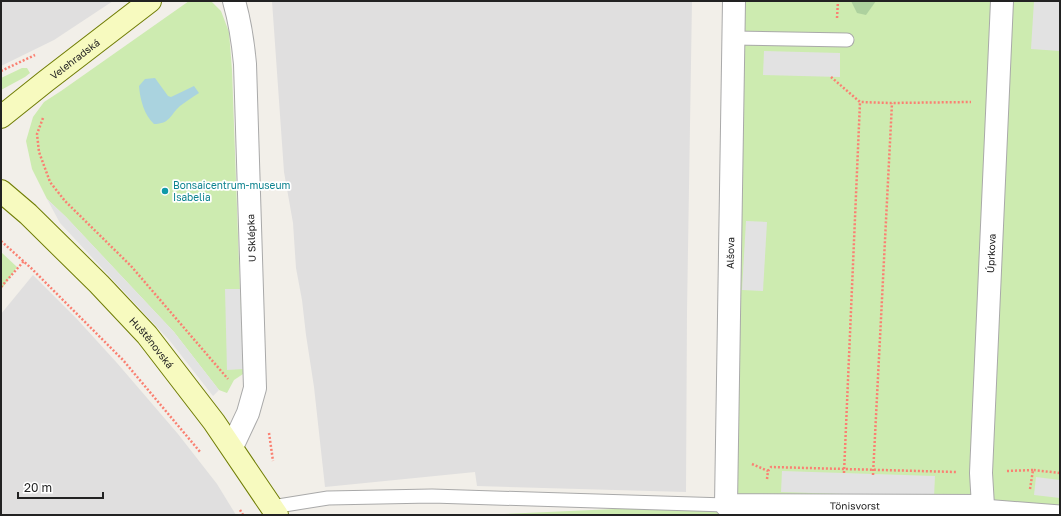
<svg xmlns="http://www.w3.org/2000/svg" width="1061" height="516" font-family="'Golos Text',sans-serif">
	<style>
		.residential { fill: #e0dfdf }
		.grass { fill: #cdebb0 }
		.forest { fill: #add19e }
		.parking { fill: #e2e2e2 }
		.water { fill: #aad3df }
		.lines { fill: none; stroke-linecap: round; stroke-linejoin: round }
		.lane-casing { stroke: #a9a9a9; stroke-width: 15 }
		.street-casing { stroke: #a9a9a9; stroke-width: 24 }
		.secondary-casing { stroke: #707d05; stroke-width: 24 }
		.path { stroke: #fa8072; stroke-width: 2.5; stroke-dasharray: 2 2; stroke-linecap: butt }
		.lane { stroke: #fff; stroke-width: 13 }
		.street { stroke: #fff; stroke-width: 22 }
		.secondary { stroke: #f7fabf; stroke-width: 22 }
		.culture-dot { fill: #0f9aa8; stroke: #fff; stroke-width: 1.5 }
		.labels { text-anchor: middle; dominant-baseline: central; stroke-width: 3.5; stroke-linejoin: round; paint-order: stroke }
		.street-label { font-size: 10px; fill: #222; stroke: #fff }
		.culture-label { font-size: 10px; fill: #0d838f; stroke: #fff; text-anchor: start }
	</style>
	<rect width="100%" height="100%" fill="#f2efe9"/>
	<g class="residential">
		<path d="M1 1H113L54 40 1 66Z"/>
		<path d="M272 1H692L687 312 686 492 477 486 475 472 325 487 314 387 306 335 302 300 296 268 293 223 284 172Z"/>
		<path d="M33 275 76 318 117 363 178 434 217 484 236 515H1V314Z"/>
	</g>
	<g class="grass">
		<path d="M189 1H211L221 11 229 32 232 70 243 374 234 380 227 393 219 390 174 332 66 217 47 199 32 169 26 141 33 117 44 102 61 91Z"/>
		<path d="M734 1H1060V515H482L726 504Z"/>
		<path d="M22 68H27L30 73 25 77 1 90V78Z"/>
		<path d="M1 252 17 267 1 290Z"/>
	</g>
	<path class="forest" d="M851 1H876L866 15 857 13Z"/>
	<g class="parking">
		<path d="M1034 1H1060V51L1031 49Z"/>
		<path d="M764 51 840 53V77L763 75Z"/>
		<path d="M47 199 66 217 174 332 219 390 213 396 170 341 60 223Z"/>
		<path d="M746 221 767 222 763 291 742 290Z"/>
		<path d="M225 289H240L243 369 227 370Z"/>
		<path d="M782 471 935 476 934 497 781 492Z"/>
		<path d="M1036 477 1060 480V498L1034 495Z"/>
	</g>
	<path class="water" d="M155 78 168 96 171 97 194 86 199 93C192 97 186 102 180 106 170 115 170 124 154 124 144 115 140 99 139 86L145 79Z"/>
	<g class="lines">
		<g class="lane-casing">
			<g id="lane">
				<path d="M733 38 847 40"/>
				<path d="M272 507 328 498 432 496 726 505"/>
				<path d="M983 514V506L1060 512"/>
			</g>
		</g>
		<g class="street-casing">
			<g id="street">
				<path id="s1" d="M734 1 726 505 983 506 981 473 1002 1"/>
				<path d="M232 447 248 413 255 388 245 64C243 42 240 22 234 1"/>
			</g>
		</g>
		<g class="secondary-casing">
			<g id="secondary">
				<path id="s2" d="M1 117 46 81 150 1"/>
				<path id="s3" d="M1 191 28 214 99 284 147 335 214 422 277 515"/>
			</g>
		</g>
		<g class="path">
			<path d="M837 18 838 1"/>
			<path d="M1 71 35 55"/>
			<path d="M831 77 860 102 890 103 971 102"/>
			<path d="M43 118 37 134 39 152 50 182 65 201 131 266 228 379"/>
			<path d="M1 241 31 268 123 360 201 453"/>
			<path d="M1 287 24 261"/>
			<path d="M269 433 273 461"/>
			<path d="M752 464 768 471"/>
			<path d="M1007 471 1033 470"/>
			<path d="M844 473 860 102"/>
			<path d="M873 475 892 103"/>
			<path d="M767 479 768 471 771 467 956 472"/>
			<path d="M1030 489 1033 470 1060 473"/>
			<path d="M240 510 243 515"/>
		</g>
		<use href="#lane" class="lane"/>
		<use href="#street" class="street"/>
		<use href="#secondary" class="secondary"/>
	</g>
	<circle class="culture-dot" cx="165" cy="191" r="4"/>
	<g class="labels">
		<g class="street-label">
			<text stroke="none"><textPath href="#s2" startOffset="94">Velehradská</textPath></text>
			<text transform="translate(251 238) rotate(-92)">U Sklépka</text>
			<text transform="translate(730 253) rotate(-89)">Alšova</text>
			<text stroke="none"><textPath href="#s1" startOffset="1014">Úprkova</textPath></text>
			<text stroke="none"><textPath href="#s3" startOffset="214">Huštěnovská</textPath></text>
			<text stroke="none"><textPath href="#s1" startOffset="633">Tönisvorst</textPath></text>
		</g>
		<g class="culture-label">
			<text x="173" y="185">Bonsaicentrum-museum<tspan x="173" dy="12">Isabelia</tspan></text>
		</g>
	</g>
	<rect width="1061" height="516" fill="none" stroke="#222222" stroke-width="4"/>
	<path d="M18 492v6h85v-6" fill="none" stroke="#222222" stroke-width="2"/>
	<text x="24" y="492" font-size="12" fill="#222222" stroke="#ffffff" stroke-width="3" paint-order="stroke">20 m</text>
</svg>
